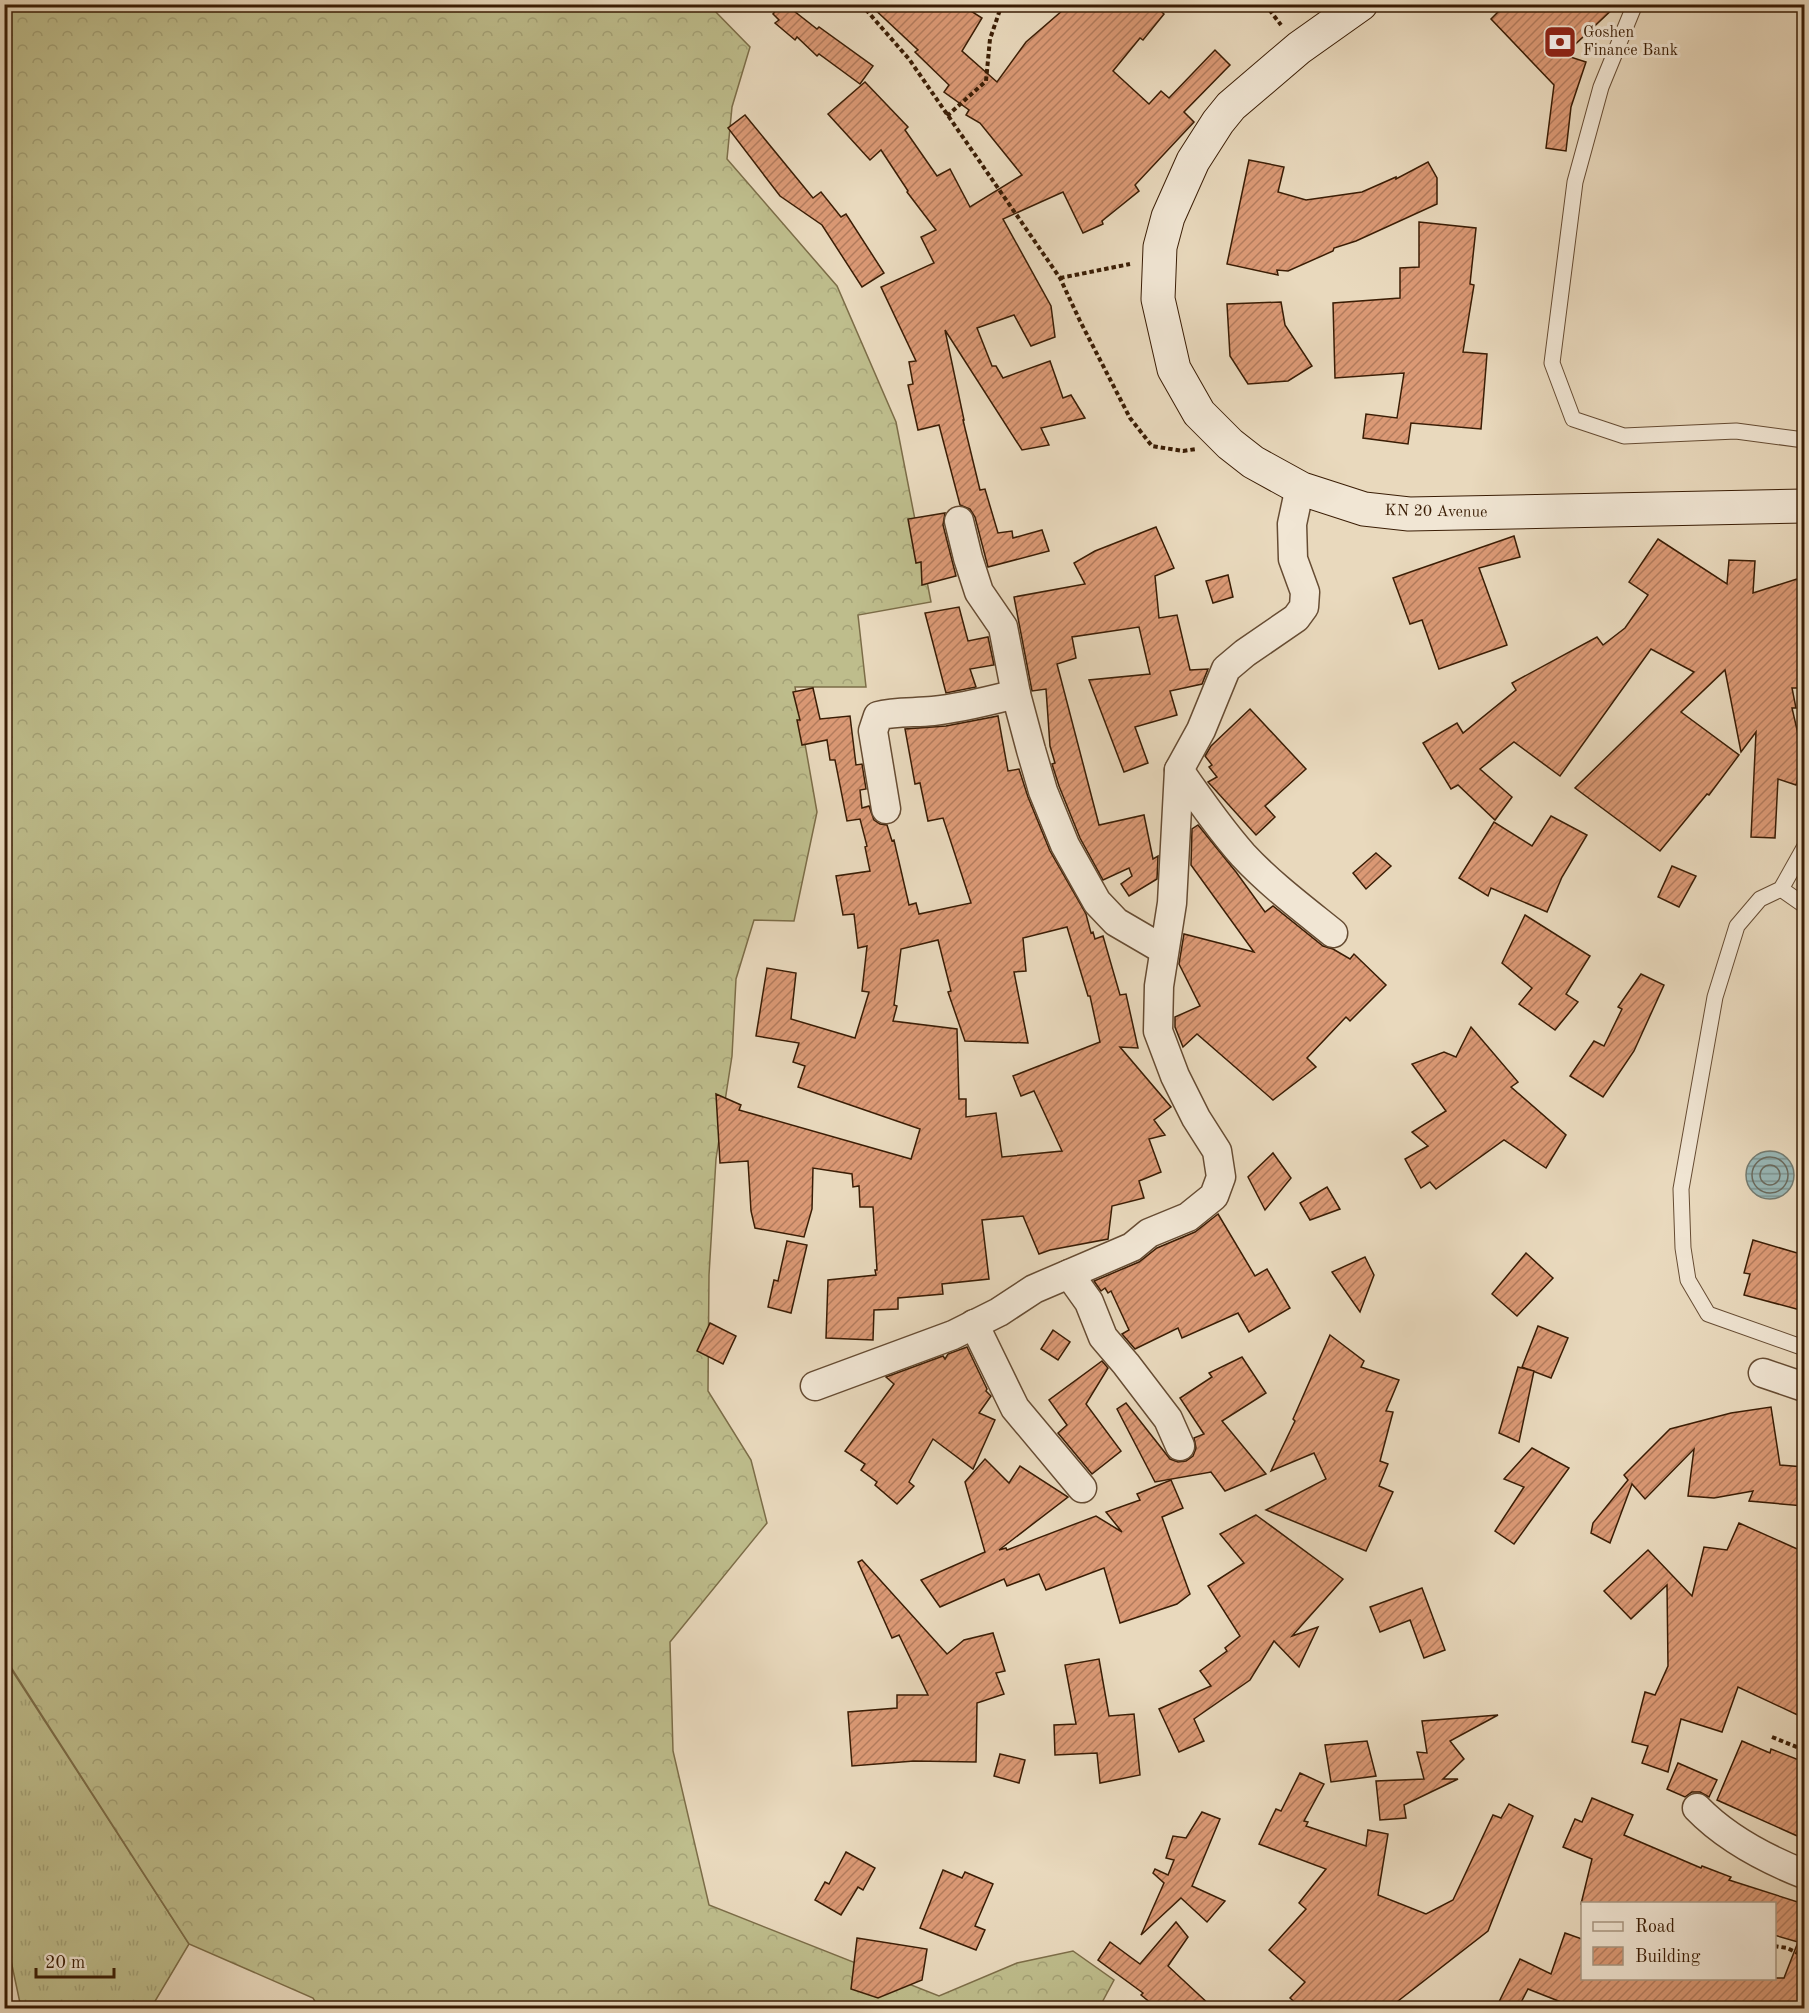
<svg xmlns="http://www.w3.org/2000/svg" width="1809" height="2013" font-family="'Old Standard TT',serif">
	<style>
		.grass { fill: url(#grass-tufts); stroke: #7c6d48; stroke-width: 1.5 }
		.forest { fill: url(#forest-crowns); stroke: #7c6d48; stroke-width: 1.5 }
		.water { fill: url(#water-rules); stroke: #737b71; stroke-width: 1.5 }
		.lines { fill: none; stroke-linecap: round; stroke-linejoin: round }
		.shore { stroke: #6a6b5f; stroke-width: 1.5 }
		.building { fill: url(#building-hatch); stroke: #3a1d05; stroke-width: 1.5; fill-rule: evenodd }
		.service-casing { stroke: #664c33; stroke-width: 17 }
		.minor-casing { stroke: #664c33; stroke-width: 31 }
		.secondary-casing { stroke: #3a1d05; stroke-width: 35 }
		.path { stroke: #3a1d05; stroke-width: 4; stroke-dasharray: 4.5 3; stroke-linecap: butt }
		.service { stroke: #f1e6d4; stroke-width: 15 }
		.minor { stroke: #f1e6d4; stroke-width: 28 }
		.secondary { stroke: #f1e6d4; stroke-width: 33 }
		.labels { text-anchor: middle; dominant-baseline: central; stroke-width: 6; stroke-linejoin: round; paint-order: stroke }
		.poi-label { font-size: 16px; fill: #3a1d05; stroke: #f1e6d4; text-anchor: start }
		.street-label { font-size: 16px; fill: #3a1d05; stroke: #f1e6d4 }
	</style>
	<defs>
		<pattern id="grass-tufts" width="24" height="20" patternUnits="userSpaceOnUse" patternTransform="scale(1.5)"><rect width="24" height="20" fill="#bebd8c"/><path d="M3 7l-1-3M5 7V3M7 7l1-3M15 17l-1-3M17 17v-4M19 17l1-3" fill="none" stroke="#a4a277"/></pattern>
		<pattern id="forest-crowns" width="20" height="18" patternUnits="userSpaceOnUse" patternTransform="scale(1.5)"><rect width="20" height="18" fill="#bebd8c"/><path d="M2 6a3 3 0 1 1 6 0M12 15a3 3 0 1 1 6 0" fill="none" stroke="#a4a277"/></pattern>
		<pattern id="water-rules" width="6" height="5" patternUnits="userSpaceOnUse" patternTransform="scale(1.5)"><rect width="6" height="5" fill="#99b9b9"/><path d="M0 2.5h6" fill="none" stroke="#7e9694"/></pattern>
		<pattern id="building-hatch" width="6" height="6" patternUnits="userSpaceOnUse" patternTransform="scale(1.5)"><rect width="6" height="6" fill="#db9975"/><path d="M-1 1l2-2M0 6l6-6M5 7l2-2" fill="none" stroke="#b37c5e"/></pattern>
	</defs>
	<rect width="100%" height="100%" fill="#e9d9bd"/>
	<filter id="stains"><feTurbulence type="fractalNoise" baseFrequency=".00333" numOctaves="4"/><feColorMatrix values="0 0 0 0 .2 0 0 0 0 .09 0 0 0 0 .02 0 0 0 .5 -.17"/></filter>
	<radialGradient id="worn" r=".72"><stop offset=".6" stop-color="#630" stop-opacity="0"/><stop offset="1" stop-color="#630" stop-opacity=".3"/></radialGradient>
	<path class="grass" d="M4 1658 189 1944 151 2008H18L20 2003 10 1956 4 1921Z"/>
	<path class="forest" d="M5 5H709L750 47 732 107 727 159 837 286 896 422 931 602 858 615 866 687H795L817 812 794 921 754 920 736 979 732 1056 716 1159 709 1275 708 1391 751 1460 767 1523 670 1642 673 1751 709 1905 939 1996 1017 1963 1073 1951 1114 1980 1099 2008H319L313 1998 189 1944 5 1658Z"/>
	<circle class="water" cx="1770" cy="1175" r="24"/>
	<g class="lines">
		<g class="shore">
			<circle cx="1770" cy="1175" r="18"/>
			<circle cx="1770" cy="1175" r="10"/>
		</g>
	</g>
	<g class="building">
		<path d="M781 4H785L817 29 819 27 873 66 860 84 819 54 817 56 797 37 795 40 775 23 779 20 773 14Z"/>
		<path d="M869 4H960L982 18 962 51 997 82 1026 42 1070 4H1153L1164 14 1143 40 1140 38 1113 71 1149 104 1161 91 1169 98 1215 50 1230 65 1184 112 1194 122 1135 185 1139 191 1102 221 1103 224 1083 233 1063 192 1003 219 1051 306 1055 337 1031 346 1014 315 977 328 992 366H996L1003 378 1050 361 1063 398 1071 395 1085 418 1041 428 1049 445 1022 450 945 330 964 420H963L980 490 985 489 998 533 1012 531 1013 538 1042 530 1049 551 988 567 975 517 970 509 960 505 939 425 918 430 908 385 913 384 909 362 916 361 881 287 934 263 921 237 936 230 907 192 908 191 881 150 870 160 828 114 865 82 908 127 905 130 937 176 950 169 970 207 1022 175 980 123 966 115 969 110 944 92 949 85 915 52 918 50Z"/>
		<path d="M1506 4H1618L1564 55 1586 62 1571 107 1566 151 1546 148 1554 85 1491 19Z"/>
		<path d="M745 115 813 198 821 192 841 217 846 214 884 273 862 287 822 225 780 196 728 128Z"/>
		<path d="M1249 160 1284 167 1278 192 1306 200 1362 192 1396 177V179L1428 162 1437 178V204L1356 241 1334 248 1333 251 1288 271 1277 270 1278 275 1227 264Z"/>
		<path d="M1419 222 1476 228 1470 284 1474 285 1463 352 1487 354 1481 429 1411 423 1408 444 1363 438 1366 414 1397 418 1404 373 1335 378 1333 303 1400 298V268L1419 267Z"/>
		<path d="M1281 302 1285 325 1312 366 1288 381 1248 384 1230 356 1227 304Z"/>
		<path d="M945 513 943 525 956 576 922 585 921 562 916 563 908 519Z"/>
		<path d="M1156 527 1174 568 1155 576 1159 618 1177 615 1190 670 1208 669 1202 684 1170 691 1177 715 1135 727 1148 763 1124 772 1089 680 1150 674 1139 627 1072 637 1076 658 1057 664 1099 825 1144 815 1153 859 1158 856 1157 879 1129 896 1121 884 1132 876 1129 868 1103 880 1080 838 1059 786 1052 764 1055 763 1050 746 1046 689 1032 691 1014 597 1085 584 1074 563 1095 551Z"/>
		<path d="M1514 536 1520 557 1479 568 1507 645 1439 669 1422 620 1410 624 1393 578Z"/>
		<path d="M1658 539 1727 584 1729 560 1755 561 1753 593 1797 579 1804 601V688H1792L1796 708H1792L1804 760 1796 785 1778 779 1775 838 1751 837 1756 732 1741 752 1725 670 1681 712 1739 755 1709 795 1707 794 1660 851 1575 788 1694 672 1651 649 1560 776 1514 742 1480 769 1512 797 1495 820 1458 785 1451 789 1423 743 1457 723 1463 733 1516 690 1512 683 1597 637 1603 645 1625 628 1648 595 1629 582Z"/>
		<path d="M1228 575 1233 597 1213 603 1206 581Z"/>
		<path d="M959 607 968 641 988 637 994 665 970 669 976 687 946 693 925 613Z"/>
		<path d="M813 688 820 719 850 716 856 765 862 764 866 789 860 790 862 808 869 806 874 820 880 824 887 825 892 841 894 840 909 905 916 903 919 914 971 903 943 818 928 821 920 783 915 784 905 729 946 726 998 716 1008 771 1019 769 1028 797 1050 851 1086 914 1091 933 1093 932 1095 939 1103 936 1120 995 1126 994 1138 1048 1120 1047 1171 1107 1154 1120 1165 1135 1149 1139 1161 1172 1139 1181 1144 1198 1112 1206 1108 1239 1050 1250 1039 1254 1023 1216 982 1220 989 1279 942 1284 943 1294 898 1298V1309L874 1310 873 1340 826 1338 828 1280 876 1275 875 1270H877L873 1207H860L859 1186 853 1187 852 1174 813 1168 812 1209 804 1237 755 1228 751 1211 748 1161 720 1163 716 1094 741 1105 739 1110 911 1159 920 1129 798 1087 805 1066 793 1062 799 1043 756 1036 767 968 796 973 791 1019 855 1038 869 992 862 991 867 946 858 948 854 914 843 915 836 876 870 871 865 847 867 846 860 819 847 821 835 760H830L827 740 802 745 797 720H800L793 692ZM1067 927 1088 996H1090L1100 1042 1013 1076 1021 1096 1034 1091 1062 1151 1002 1157 996 1113 966 1117V1099H959L957 1029 893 1021 897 1006 894 1005 901 949 938 940 951 991 948 992 965 1041 1028 1043 1014 972 1026 971 1023 938Z"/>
		<path d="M1250 709 1306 769 1265 806 1275 817 1256 835 1208 782 1217 777 1209 767 1212 765 1205 756 1211 746Z"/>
		<path d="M1551 816 1587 835 1562 877 1547 912 1491 888 1488 896 1459 878 1494 822 1532 846Z"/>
		<path d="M1198 825 1236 872 1265 912 1273 906 1323 946 1333 949 1350 959 1354 954 1386 985 1350 1021 1346 1017 1307 1058 1316 1067 1273 1100 1197 1034 1183 1047 1175 1027V1017L1200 1006 1179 964 1184 934 1254 952 1191 865 1192 829Z"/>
		<path d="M1376 853 1391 866 1366 889 1353 873Z"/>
		<path d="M1672 866 1696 876 1679 907 1658 897Z"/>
		<path d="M1525 915 1590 956 1566 994 1578 1002 1555 1030 1519 1004 1532 988 1502 963Z"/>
		<path d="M1641 974 1664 985 1634 1051 1603 1097 1570 1076 1594 1041 1604 1046 1622 1009 1618 1007Z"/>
		<path d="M1471 1027 1518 1082 1511 1087 1566 1135 1546 1168 1504 1140 1436 1189 1430 1182 1421 1188 1405 1159 1428 1146 1412 1132 1446 1111 1412 1064 1444 1052 1456 1057Z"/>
		<path d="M1273 1153 1291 1178 1265 1210 1248 1177Z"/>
		<path d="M1327 1187 1340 1209 1310 1220 1300 1203Z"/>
		<path d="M1218 1214 1255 1276 1267 1269 1290 1308 1249 1332 1238 1313 1182 1338 1178 1328 1135 1349 1122 1334 1129 1330 1111 1291 1108 1293 1105 1288 1101 1291 1094 1281 1139 1262 1157 1248 1195 1232Z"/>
		<path d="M1753 1240 1804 1255V1311L1744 1295 1750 1274 1744 1273Z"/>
		<path d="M787 1241 807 1245 791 1313 768 1307 774 1280 778 1281Z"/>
		<path d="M1526 1253 1553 1278 1517 1316 1492 1294Z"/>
		<path d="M1365 1257 1374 1275 1360 1312 1332 1272Z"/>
		<path d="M710 1323 736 1336 723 1364 697 1351Z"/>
		<path d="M1538 1326 1568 1338 1551 1378 1522 1367Z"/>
		<path d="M1053 1330 1070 1342 1058 1360 1041 1349Z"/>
		<path d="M1330 1335 1364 1361 1361 1367 1399 1380 1386 1411 1393 1412 1380 1461 1388 1464 1379 1486 1393 1492 1366 1551 1266 1510 1326 1479 1314 1453 1271 1471 1295 1421 1293 1419Z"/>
		<path d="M967 1347 987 1389 986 1391 991 1396 979 1413 995 1420 973 1469 933 1439 909 1482 914 1486 897 1504 875 1485 877 1482 861 1470 865 1464 845 1451 894 1384 886 1377 943 1356 945 1359 948 1354Z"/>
		<path d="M1242 1357 1266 1393 1222 1421 1266 1474 1225 1491 1211 1472 1155 1482 1117 1409 1126 1403 1170 1459 1178 1462 1186 1461 1193 1456 1196 1448 1194 1438 1204 1434 1180 1398 1212 1377 1209 1373Z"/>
		<path d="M1102 1361 1108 1368 1086 1404 1121 1451 1092 1474 1058 1433 1067 1425 1049 1400Z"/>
		<path d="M1518 1367 1534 1371 1519 1442 1499 1433Z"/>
		<path d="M1771 1407 1780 1465 1804 1467V1506L1749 1501 1753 1491 1714 1498 1688 1496 1694 1449 1645 1499 1632 1484 1610 1543 1591 1533 1593 1523 1628 1480 1624 1475 1670 1429 1731 1413Z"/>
		<path d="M1532 1448 1569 1468 1514 1544 1495 1531 1524 1487 1504 1479Z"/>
		<path d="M985 1459 1009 1483 1020 1466 1068 1497 999 1550 1006 1548 1007 1550 1096 1516 1122 1532 1106 1512 1140 1500 1137 1494 1171 1480 1183 1508 1162 1517 1190 1594 1177 1604 1120 1623 1104 1568 1046 1590 1039 1574 1007 1586 1004 1579 940 1607 921 1580 985 1552 965 1482Z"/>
		<path d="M1256 1515 1343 1579 1292 1636 1318 1627 1299 1667 1274 1641 1250 1680 1194 1719 1204 1741 1179 1752 1159 1709 1211 1686 1200 1671 1227 1651 1225 1648 1240 1636 1208 1586 1244 1563 1220 1534Z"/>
		<path d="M1739 1523 1804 1552V1718L1738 1687 1722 1732 1681 1719 1668 1772 1642 1763 1648 1746 1632 1742 1645 1692 1655 1695 1668 1666 1667 1585 1631 1619 1604 1591 1648 1550 1692 1596 1704 1547 1727 1550Z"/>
		<path d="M862 1560 947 1654 964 1640 993 1633 1005 1671 996 1673 1004 1694 977 1703 976 1762 914 1761 852 1766 848 1712 897 1708V1695H928L899 1635 892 1638 858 1562Z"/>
		<path d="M1422 1588 1445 1650 1424 1658 1410 1620 1380 1632 1370 1607Z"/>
		<path d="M1099 1659 1109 1716 1134 1714 1140 1775 1100 1783 1097 1753 1055 1755 1054 1725 1076 1724 1065 1665Z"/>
		<path d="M1498 1715 1450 1741 1464 1759 1443 1779H1458L1404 1805 1406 1818 1380 1820 1376 1781 1424 1779 1417 1752 1427 1753 1422 1721Z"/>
		<path d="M1367 1741 1376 1776 1331 1782 1325 1745Z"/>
		<path d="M1742 1741 1770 1753 1771 1749 1804 1762V1839L1717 1800Z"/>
		<path d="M1000 1754 1025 1760 1019 1783 994 1776Z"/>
		<path d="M1678 1763 1717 1780 1709 1797 1700 1792H1692L1685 1797 1667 1789Z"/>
		<path d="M1300 1773 1324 1784 1304 1821 1308 1822 1306 1826 1366 1846 1368 1830 1388 1834 1378 1895 1426 1914 1453 1900 1493 1815 1501 1818 1509 1804 1533 1816 1488 1931 1389 2008H1301L1290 1998 1305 1982 1269 1950 1306 1909 1299 1903 1326 1869 1259 1844 1276 1809 1281 1811Z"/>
		<path d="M1592 1798 1633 1815 1624 1835 1701 1868 1702 1866 1731 1877 1729 1880 1804 1904V2008H1564L1566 2004 1528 1989 1518 2008H1496L1520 1959 1551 1974 1565 1933 1582 1939V1978H1784L1798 1942 1774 1935V1904H1581L1592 1859 1563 1847 1575 1819 1582 1822Z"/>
		<path d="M1202 1812 1220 1819 1192 1886 1225 1901 1207 1922 1181 1898 1141 1935 1164 1883 1153 1873 1155 1869 1168 1875 1174 1860 1166 1858 1173 1836 1186 1838Z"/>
		<path d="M846 1852 875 1868 863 1890 858 1887 841 1915 815 1900 825 1882 829 1884Z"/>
		<path d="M943 1870 962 1878 965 1872 993 1884 975 1926 985 1930 976 1950 920 1928Z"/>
		<path d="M1176 1922 1188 1937 1168 1966 1213 2008H1157L1141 1995 1143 1993 1098 1960 1110 1942 1140 1964Z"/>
		<path d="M857 1938 927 1949 922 1980 878 1998 851 1989Z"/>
	</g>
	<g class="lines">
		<g class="service-casing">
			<g id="service">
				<path d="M1635 4 1601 87 1575 182 1552 363 1573 419 1624 436 1736 431 1804 440"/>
				<path d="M1804 848 1781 889 1760 899 1737 926 1715 997 1681 1189 1683 1248 1688 1280 1708 1314 1804 1348"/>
				<path d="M1781 889 1804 905"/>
			</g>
		</g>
		<g class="minor-casing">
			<g id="minor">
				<path d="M959 521 968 558 979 592 1003 627 1016 694 1031 750 1043 791 1065 845 1097 902 1116 922 1164 950"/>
				<path d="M1179 770C1199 799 1220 829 1243 855 1270 884 1302 908 1333 933"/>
				<path d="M886 809 873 731 878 716C895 711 915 713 933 711 962 708 988 701 1016 694"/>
				<path d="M1069 1274 1089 1302 1103 1337 1126 1364 1168 1419 1180 1446"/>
				<path d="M974 1324 1015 1408 1082 1488"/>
				<path d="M1763 1373 1804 1387"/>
				<path d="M815 1386 953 1335 999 1312 1034 1289 1132 1247 1149 1233 1188 1217 1214 1196 1221 1177 1217 1151 1196 1118 1175 1076 1158 1031 1159 986 1172 903 1179 770 1201 730 1226 669 1245 653 1296 618 1304 607 1305 592 1293 559 1292 524 1298 496 1302 489"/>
				<path d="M1697 1808C1726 1838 1766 1859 1804 1874"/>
			</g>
		</g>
		<g class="secondary-casing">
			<path id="secondary" d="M1361 4 1299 48 1231 106 1218 122 1193 161 1168 217 1160 247 1158 299 1174 369 1199 413 1230 444 1253 462 1302 489 1364 509 1409 514 1804 506"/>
		</g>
		<g class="path">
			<path d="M861 4 909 59 1060 278 1080 321 1130 418 1152 446 1183 451 1196 449"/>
			<path d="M1265 4 1281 25"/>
			<path d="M947 116 986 81 990 39 1002 4"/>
			<path d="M1060 278 1130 264"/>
			<path d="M1772 1737 1804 1750"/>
			<path d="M1774 1946 1787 1948 1804 1956"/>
		</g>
		<use href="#service" class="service"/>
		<use href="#minor" class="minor"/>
		<use href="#secondary" class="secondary"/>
	</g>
	<defs>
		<g id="bank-square" transform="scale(1.725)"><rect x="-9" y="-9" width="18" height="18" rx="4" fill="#8f2418" stroke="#f1e6d4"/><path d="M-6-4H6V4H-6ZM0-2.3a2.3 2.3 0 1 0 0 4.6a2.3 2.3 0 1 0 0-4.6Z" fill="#fff"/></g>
	</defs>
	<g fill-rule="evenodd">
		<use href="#bank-square" x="1560" y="42"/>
	</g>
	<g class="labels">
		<g class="poi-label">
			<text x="1583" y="33">Goshen<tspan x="1583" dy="18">Finance Bank</tspan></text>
		</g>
		<g class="street-label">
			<text transform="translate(1436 512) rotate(1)">KN 20 Avenue</text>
		</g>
	</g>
	<rect width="1809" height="2013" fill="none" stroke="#e9d9bd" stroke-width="24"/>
	<rect x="6" y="6" width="1797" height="2001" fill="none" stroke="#3a1d05" stroke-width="3"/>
	<rect x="12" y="12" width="1785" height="1989" fill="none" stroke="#3a1d05" stroke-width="1.5"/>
	<rect x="1581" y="1902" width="195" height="78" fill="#f1e6d4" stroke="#a89681" stroke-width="1.5"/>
	<rect x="1593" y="1922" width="30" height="9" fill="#f1e6d4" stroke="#a89681" stroke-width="1.5"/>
	<text x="1635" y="1932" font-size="18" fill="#3a1d05">Road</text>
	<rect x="1593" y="1947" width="30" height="18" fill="url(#building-hatch)" stroke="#a89681" stroke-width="1.5"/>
	<text x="1635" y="1962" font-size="18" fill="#3a1d05">Building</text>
	<path d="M36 1968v9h78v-9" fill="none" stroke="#3a1d05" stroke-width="3"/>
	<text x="45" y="1968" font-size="18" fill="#3a1d05" stroke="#f1e6d4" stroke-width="4.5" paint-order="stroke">20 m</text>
	<rect width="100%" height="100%" filter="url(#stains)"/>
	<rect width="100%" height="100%" fill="url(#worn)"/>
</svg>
